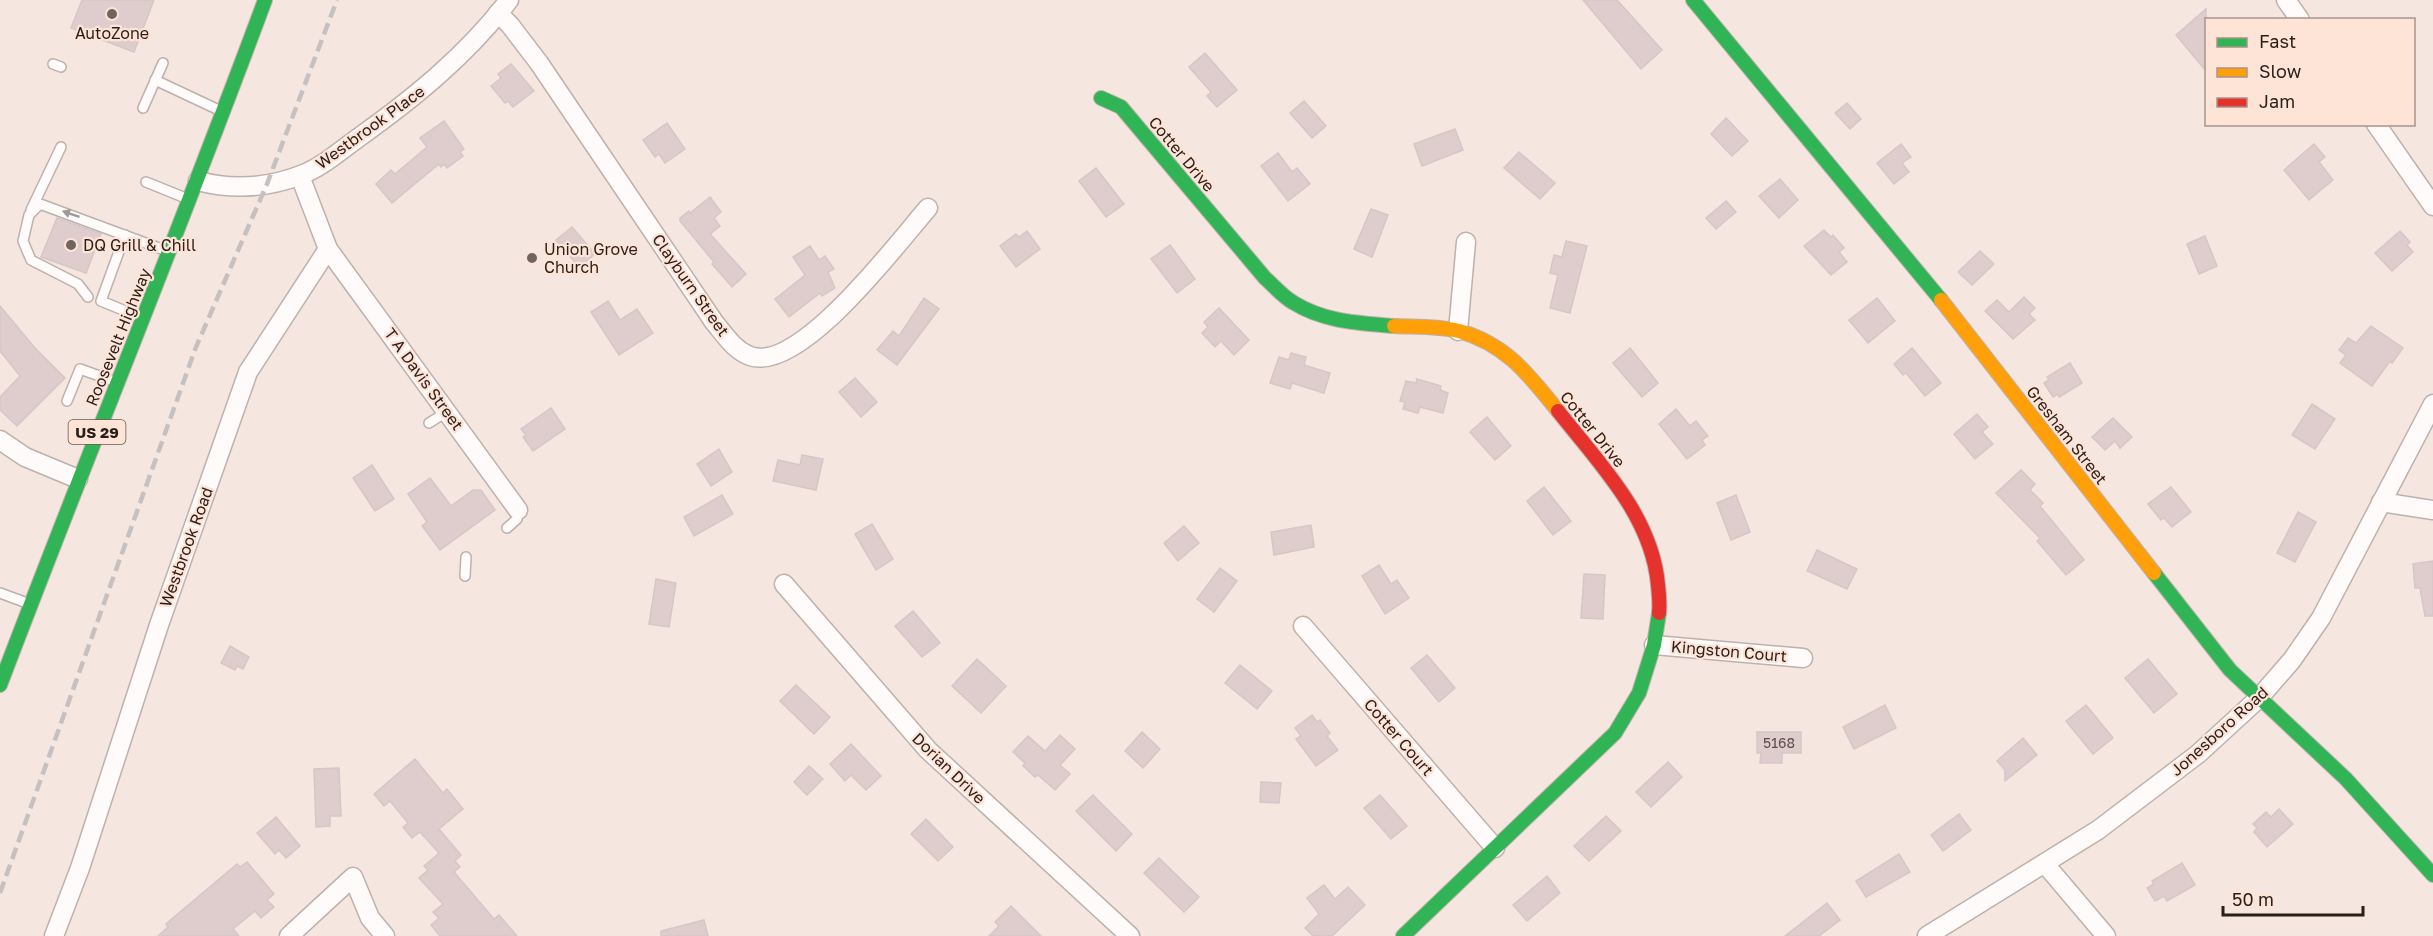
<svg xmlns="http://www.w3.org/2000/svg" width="2433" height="936" font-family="'Golos Text',sans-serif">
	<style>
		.building { fill: #dfcdcd; stroke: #d5c7c7; stroke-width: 1.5 }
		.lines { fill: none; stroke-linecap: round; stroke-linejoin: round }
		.lane-casing { stroke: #beb1ac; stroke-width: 12 }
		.street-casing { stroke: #beb1ac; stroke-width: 21 }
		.fast-casing { stroke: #beb1ac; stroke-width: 16 }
		.slow-casing { stroke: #beb1ac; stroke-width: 16 }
		.jam-casing { stroke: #beb1ac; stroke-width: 16 }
		.lane { stroke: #fefbfa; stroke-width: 9 }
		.street { stroke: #fefbfa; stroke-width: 18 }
		.fast { stroke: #30b455; stroke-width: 14 }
		.slow { stroke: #ff9f0a; stroke-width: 14 }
		.jam { stroke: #e5322d; stroke-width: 14 }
		.rail { stroke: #c6c1c0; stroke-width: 4.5; stroke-dasharray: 12 6; stroke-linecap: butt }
		.oneway { fill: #9e9894 }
		.poi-dot { fill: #70645e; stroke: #fee3d7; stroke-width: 2 }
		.labels { text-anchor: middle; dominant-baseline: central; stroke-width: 4.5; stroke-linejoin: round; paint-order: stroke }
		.number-label { font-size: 14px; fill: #5a4c48 }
		.shield { fill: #fee3d7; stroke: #695951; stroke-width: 1.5 }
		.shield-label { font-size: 15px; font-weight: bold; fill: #291e18 }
		.poi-label { font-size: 16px; fill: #291e18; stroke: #fee3d7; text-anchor: start }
		.street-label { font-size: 16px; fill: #291e18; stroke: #fee3d7 }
	</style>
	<rect width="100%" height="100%" fill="#f5e6e0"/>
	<g class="building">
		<path d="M82 0H154L134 52 71 28Z"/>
		<path d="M1583 0H1617L1662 50 1641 69Z"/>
		<path d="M2206 9V71L2176 35Z"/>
		<path d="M1205 53 1237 90 1217 107 1207 96 1211 92 1189 67Z"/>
		<path d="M511 64 534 91 513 107 508 101 505 103 491 86 501 78 498 74Z"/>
		<path d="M1304 101 1326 126 1312 138 1290 113Z"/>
		<path d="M1847 103 1861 119 1850 129 1835 113Z"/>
		<path d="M1726 118 1748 141 1732 156 1711 134Z"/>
		<path d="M444 121 464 149 460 152 463 156 447 168 444 164 441 167 439 164 392 203 376 184 391 170 395 174 427 147 420 138Z"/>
		<path d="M667 123 685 149 665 163 659 154 655 157 643 140Z"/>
		<path d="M1455 129 1463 150 1422 166 1414 144Z"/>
		<path d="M1901 144 1911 157 1902 163 1909 172 1894 184 1877 163Z"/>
		<path d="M2314 144 2325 157 2319 162 2333 180 2309 200 2284 170Z"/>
		<path d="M1519 152 1555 183 1540 199 1504 168Z"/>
		<path d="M1278 153 1292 172 1297 168 1310 184 1288 201 1261 166Z"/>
		<path d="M1096 168 1124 204 1106 217 1079 181Z"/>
		<path d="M1780 179 1798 200 1779 218 1759 196Z"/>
		<path d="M710 197 721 212 714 218 720 226 710 234 746 274 732 287 712 264 714 262 680 221V218L689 211 690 213Z"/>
		<path d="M1726 201 1736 212 1716 229 1706 218Z"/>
		<path d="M1371 209 1388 215 1372 257 1354 249Z"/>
		<path d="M57 218 101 234 86 273 41 257Z"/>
		<path d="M572 227 595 254 579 267 556 240Z"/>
		<path d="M1824 230 1831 237 1833 235 1844 248 1839 252 1847 262 1831 275 1804 246Z"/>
		<path d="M1027 231 1040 249 1016 267 1000 246 1016 234 1019 237Z"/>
		<path d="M2400 231 2410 242 2407 245 2413 252 2392 271 2375 253Z"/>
		<path d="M2205 236 2217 266 2199 274 2187 244Z"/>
		<path d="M1566 241 1587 246 1570 313 1550 308 1558 275 1550 273 1554 255 1562 257Z"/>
		<path d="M1170 245 1195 279 1177 293 1151 259Z"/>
		<path d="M810 246 819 260 825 256 834 269 828 272 835 288 822 296 820 293 789 317 775 299 805 275 793 257Z"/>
		<path d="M1980 251 1994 264 1972 285 1958 272Z"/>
		<path d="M2024 297 2035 308 2029 314 2035 320 2013 339 1985 311 1997 300 2009 312Z"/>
		<path d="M924 298 939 309 897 365 877 350 893 331 899 336Z"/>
		<path d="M1877 298 1895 321 1868 343 1849 320Z"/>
		<path d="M608 301 620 320 637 309 653 333 619 355 591 312Z"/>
		<path d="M0 306 35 348 65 378 17 426 0 410V397L20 376 0 351Z"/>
		<path d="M1219 308 1249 340 1234 355 1221 341 1215 347 1202 333 1208 327 1204 322Z"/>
		<path d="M2371 326 2403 348 2392 363 2390 361 2372 386 2340 363 2346 355 2339 350 2348 338 2356 343Z"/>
		<path d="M1630 348 1658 383 1642 397 1613 363Z"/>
		<path d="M1912 348 1941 383 1925 396 1906 373 1903 375 1894 364Z"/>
		<path d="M1291 353 1306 357 1304 365 1330 373 1324 393 1292 383 1290 389 1270 383 1279 357 1289 360Z"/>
		<path d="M2070 363 2082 383 2059 397 2058 394 2053 397 2044 383 2049 380 2047 377Z"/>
		<path d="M855 378 877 402 861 417 839 392Z"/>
		<path d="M1417 379 1441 386 1440 390 1448 393 1443 413 1420 407 1418 413 1403 409 1405 402 1400 401 1406 381 1416 383Z"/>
		<path d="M2312 404 2335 419 2315 449 2292 435Z"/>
		<path d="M551 408 565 429 533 451 523 437 526 435 521 429Z"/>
		<path d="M1676 409 1690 426 1696 421 1708 436 1702 440 1705 445 1687 459 1659 424Z"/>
		<path d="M1977 414 1988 427 1982 432 1993 444 1975 459 1954 434Z"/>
		<path d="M1487 417 1511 446 1495 460 1470 432Z"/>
		<path d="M2113 418 2132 437 2120 448 2115 441 2105 450 2092 437Z"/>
		<path d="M719 449 732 472 711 486 697 464Z"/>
		<path d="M802 455 823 459 816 490 773 481 778 460 800 465Z"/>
		<path d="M372 465 394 499 375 511 353 478Z"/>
		<path d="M2021 470 2035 484 2030 490 2043 503 2040 506 2084 560 2066 575 2037 541 2040 538 1996 493Z"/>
		<path d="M430 478 451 506 473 490H481L495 510 440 550 422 526 427 522 408 494Z"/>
		<path d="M1544 487 1571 521 1553 535 1527 501Z"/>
		<path d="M2171 487 2191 512 2172 527 2164 518 2161 520 2148 504Z"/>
		<path d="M722 495 733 514 694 536 684 517Z"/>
		<path d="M1736 495 1750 532 1731 540 1717 503Z"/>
		<path d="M2298 512 2316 522 2295 562 2277 553Z"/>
		<path d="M872 524 893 559 876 570 855 534Z"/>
		<path d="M1311 525 1314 547 1274 555 1271 532Z"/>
		<path d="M1184 526 1199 543 1178 561 1164 543Z"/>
		<path d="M1817 550 1857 569 1847 589 1807 571Z"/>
		<path d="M2433 561V616H2425L2420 588H2415L2413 564Z"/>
		<path d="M1379 565 1391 584 1397 580 1409 598 1385 614 1362 576Z"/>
		<path d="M1220 568 1237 581 1214 612 1197 599Z"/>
		<path d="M1584 574 1605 575 1603 619 1581 618Z"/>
		<path d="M656 579 676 583 669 627 649 624Z"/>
		<path d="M913 611 940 643 922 657 895 626Z"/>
		<path d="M230 646 249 657 243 669 237 666 235 670 221 663Z"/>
		<path d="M1427 655 1455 688 1439 702 1411 668Z"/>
		<path d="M977 659 1006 686 981 713 952 686Z"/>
		<path d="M2148 659 2177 694 2154 713 2125 678Z"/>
		<path d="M1240 665 1272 691 1257 709 1225 683Z"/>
		<path d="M796 685 830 717 814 734 780 701Z"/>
		<path d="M1885 705 1896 728 1854 749 1843 727Z"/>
		<path d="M2086 705 2113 738 2093 754 2066 721Z"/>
		<path d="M1312 715 1317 722 1320 720 1330 733 1327 736 1338 750 1316 766 1296 739 1301 736 1295 728Z"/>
		<path d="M1142 732 1160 749 1143 768 1125 751Z"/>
		<path d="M1757 732H1801V753H1782V763H1760L1761 753H1757Z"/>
		<path d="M1060 735 1075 749 1060 765 1070 774 1055 790 1038 775 1035 777 1023 766 1025 763 1013 752 1028 736 1045 751Z"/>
		<path d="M2023 738 2037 755 2005 781V770L1997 761Z"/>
		<path d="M851 744 881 776 866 790 851 775 845 781 830 764Z"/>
		<path d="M415 759 443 793 447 789 463 809 439 829 461 855 455 861 460 867 454 872 494 919 499 915 517 936H440L431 925 439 918 433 912 443 904 419 878 428 870 424 866 439 853 420 832 412 838 403 827 408 823 390 801 384 806 374 794Z"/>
		<path d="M1668 762 1682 777 1651 807 1636 792Z"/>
		<path d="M809 766 823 779 807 795 794 782Z"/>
		<path d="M339 768 341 816H330V826L316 827 314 769Z"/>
		<path d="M1261 782 1281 783 1279 803 1260 802Z"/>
		<path d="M1093 795 1132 834 1116 851 1076 811Z"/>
		<path d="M1380 795 1407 826 1391 839 1364 808Z"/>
		<path d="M2279 809 2293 824 2267 847 2254 832 2257 828 2253 824 2266 812 2271 817Z"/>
		<path d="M1959 814 1971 830 1943 851 1931 835Z"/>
		<path d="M1606 816 1621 831 1589 861 1574 846Z"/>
		<path d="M276 817 300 846 286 858 279 850 275 854 257 833Z"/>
		<path d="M926 819 953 847 938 861 911 834Z"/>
		<path d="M1899 854 1910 872 1866 897 1856 881Z"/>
		<path d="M1159 858 1199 897 1184 912 1144 873Z"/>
		<path d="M247 862 274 894 267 900 274 907 261 918 255 911 233 929 239 936H158L168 927 166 924 237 864 240 867Z"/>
		<path d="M2182 863 2195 885 2167 901 2164 896 2155 901 2147 888 2154 884 2152 881Z"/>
		<path d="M1547 876 1560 893 1527 921 1513 905Z"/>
		<path d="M1324 885 1335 899 1348 887 1365 905 1332 936H1313L1305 928 1319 914 1307 898Z"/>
		<path d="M1827 903 1840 920 1819 936H1785Z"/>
		<path d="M1011 906 1041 936H989L999 926 995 922Z"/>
		<path d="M704 920 708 936H661V931Z"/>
	</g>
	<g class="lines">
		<g class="lane-casing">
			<g id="lane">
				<path d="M53 64 61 67"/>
				<path d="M155 80 221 111"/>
				<path d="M143 108 163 63"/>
				<path d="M146 182 188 199"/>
				<path d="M31 210 61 147"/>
				<path d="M125 235 101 301 140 317"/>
				<path d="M88 297 78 284 31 260 23 241 29 215 40 204 167 251"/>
				<path d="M67 401 80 369 116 382"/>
				<path d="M429 423 448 411"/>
				<path d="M507 528 517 519 518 510"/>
				<path d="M465 576 466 557"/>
				<path d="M0 593 27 603"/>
			</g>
		</g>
		<g class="street-casing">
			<g id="street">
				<path d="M2286 0 2300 20"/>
				<path d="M498 13 510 25 539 63 714 322C725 335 734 350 750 356 800 374 898 242 928 208"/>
				<path d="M2376 124 2433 206"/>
				<path d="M300 176 328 249 518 510"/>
				<path d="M198 181C232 190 267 188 301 175 322 167 340 151 358 138 414 98 467 55 509 0"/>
				<path d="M1458 331 1466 242"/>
				<path d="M0 440 25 457 78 479"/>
				<path d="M2381 502 2433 510"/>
				<path d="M784 584 928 750 1130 936"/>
				<path d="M1303 626 1495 848"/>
				<path d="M1654 645 1803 658"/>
				<path d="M2045 864 2106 936"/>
				<path d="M54 936 80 868 159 625 248 372 328 249"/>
				<path d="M289 936 353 877 370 918 385 936"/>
				<path d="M1927 936 2098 830 2198 754 2259 698 2292 660 2321 618 2433 404"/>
			</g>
		</g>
		<g class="fast-casing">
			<g id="fast">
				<path d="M1693 0 1941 300"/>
				<path d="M1101 98 1121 107 1265 278C1274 286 1283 297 1294 303 1325 322 1359 323 1394 326"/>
				<path d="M2154 573 2230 670 2346 779 2433 875"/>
				<path d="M0 685C87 456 180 230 265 0"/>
				<path d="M1403 936 1615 733 1639 693 1654 645 1659 613"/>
			</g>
		</g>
		<g class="slow-casing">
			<g id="slow">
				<path d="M1941 300 2154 573"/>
				<path d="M1394 326C1415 327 1439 326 1459 331 1506 344 1529 375 1558 411"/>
			</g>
		</g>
		<g class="jam-casing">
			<path id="jam" d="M1558 411C1599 463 1652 516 1658 585 1659 595 1660 604 1659 613"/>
		</g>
		<use href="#lane" class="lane"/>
		<use href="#street" class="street"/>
		<use href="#fast" class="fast"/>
		<use href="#slow" class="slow"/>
		<use href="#jam" class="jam"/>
		<path class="rail" d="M0 893 196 347 267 184 337 0"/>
	</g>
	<defs><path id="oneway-solid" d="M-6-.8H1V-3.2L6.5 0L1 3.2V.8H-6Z" transform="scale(1.5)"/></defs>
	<use class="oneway" href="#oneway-solid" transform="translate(71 214) rotate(-161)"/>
	<g class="poi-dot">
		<circle cx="112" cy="14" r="6"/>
		<circle cx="71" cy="245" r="6"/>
		<circle cx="532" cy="258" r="6"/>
	</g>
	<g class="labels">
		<g class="number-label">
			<text x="1779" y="742">5168</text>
		</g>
		<rect class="shield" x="68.5" y="420" width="57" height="24" rx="4.5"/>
		<g class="shield-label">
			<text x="97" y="432">US 29</text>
		</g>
		<g class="poi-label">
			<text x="112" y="33" text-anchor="middle">AutoZone</text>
			<text x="83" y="245">DQ Grill &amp; Chill</text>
			<text x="544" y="249">Union Grove<tspan x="544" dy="18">Church</tspan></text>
		</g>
		<g class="street-label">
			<text transform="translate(370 127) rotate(-36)">Westbrook Place</text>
			<text transform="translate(1182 154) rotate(50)">Cotter Drive</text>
			<text transform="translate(691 285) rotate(55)">Clayburn Street</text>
			<text transform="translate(118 337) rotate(-68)">Roosevelt Highway</text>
			<text transform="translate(424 379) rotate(54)">T A Davis Street</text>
			<text transform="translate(1593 429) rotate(51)">Cotter Drive</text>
			<text transform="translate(2067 435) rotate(52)">Gresham Street</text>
			<text transform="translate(186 547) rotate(-70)">Westbrook Road</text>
			<text transform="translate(1729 651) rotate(5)">Kingston Court</text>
			<text transform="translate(2219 731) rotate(-42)">Jonesboro Road</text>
			<text transform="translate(1399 737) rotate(49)">Cotter Court</text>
			<text transform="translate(949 768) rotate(44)">Dorian Drive</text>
		</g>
	</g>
	<rect x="2205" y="18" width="210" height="108" fill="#fee3d7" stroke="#a9948b" stroke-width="1.5"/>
	<rect x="2217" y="38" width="30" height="9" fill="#30b455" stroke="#a9948b" stroke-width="1.5"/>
	<text x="2259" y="48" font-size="18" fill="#291e18">Fast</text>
	<rect x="2217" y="68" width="30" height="9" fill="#ff9f0a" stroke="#a9948b" stroke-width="1.5"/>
	<text x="2259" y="78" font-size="18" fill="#291e18">Slow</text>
	<rect x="2217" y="98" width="30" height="9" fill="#e5322d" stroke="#a9948b" stroke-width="1.5"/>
	<text x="2259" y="108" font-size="18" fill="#291e18">Jam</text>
	<path d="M2223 906v9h140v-9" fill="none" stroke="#291e18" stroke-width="3"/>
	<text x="2232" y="906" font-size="18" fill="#291e18" stroke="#fee3d7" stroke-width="4.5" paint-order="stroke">50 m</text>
</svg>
